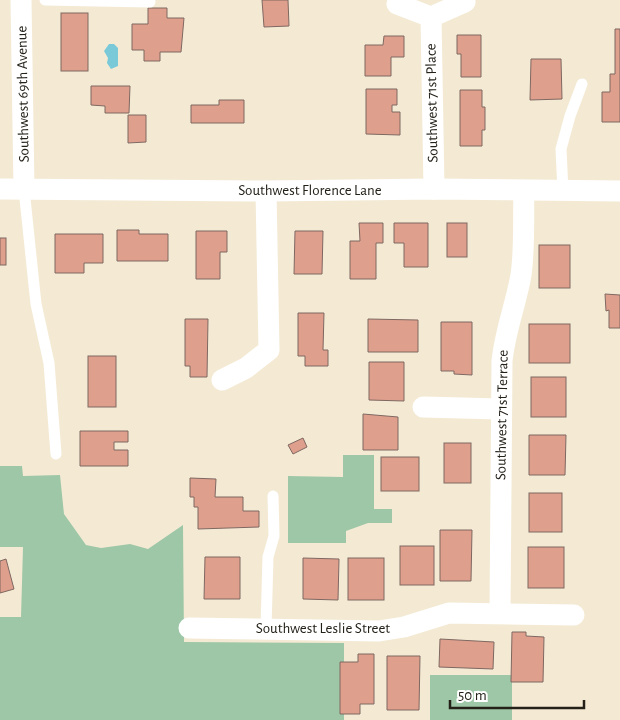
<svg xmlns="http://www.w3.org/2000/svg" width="620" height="720" font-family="'Alegreya Sans',sans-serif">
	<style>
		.green { fill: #9ec7a7 }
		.water { fill: #79c9d9 }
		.building { fill: #df9f8d; stroke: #7f6861 }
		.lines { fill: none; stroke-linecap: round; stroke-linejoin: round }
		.service { stroke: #fff; stroke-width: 11 }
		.minor { stroke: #fff; stroke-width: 21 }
		.labels { text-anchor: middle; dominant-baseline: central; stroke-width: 5; stroke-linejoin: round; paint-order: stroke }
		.street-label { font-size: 15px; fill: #242119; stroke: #fff }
	</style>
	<rect width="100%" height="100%" fill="#f4ead4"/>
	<g class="green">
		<path d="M343 455H374V509H392V523H368L346 531V543H288V476L343 477Z"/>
		<path d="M0 466H22L23 476 60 475 64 514 86 545 101 548 130 544 148 549 183 525 184 642 344 643V720H0V617H21L23 547H0Z"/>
		<rect x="430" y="675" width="82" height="45"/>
	</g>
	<path class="water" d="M109 44H114L118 48V66L111 69 107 63 108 58 104 51Z"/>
	<g class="building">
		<path d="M262 0H288L289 26 264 27Z"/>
		<path d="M148 8H167V18H184L181 52H160V61H144V50H132V24H148Z"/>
		<rect x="61" y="13" width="27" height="58"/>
		<path d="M615 29H620V122H602V92H610V74H615Z"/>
		<path d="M457 35H481V77H461V54H457Z"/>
		<path d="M384 36H404V57H391V76H365V45H383Z"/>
		<path d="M531 59H561L562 99 530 100Z"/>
		<path d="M91 86H130L129 113H105V106L91 105Z"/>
		<path d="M366 89H397V105H392V112H400V135L366 134Z"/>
		<path d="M460 90H482V107H485V130H482V146H460Z"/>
		<path d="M219 100H244V123H191V105H219Z"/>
		<path d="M128 115H146V142L128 143Z"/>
		<path d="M359 223H383V243H376V279H350V241H360Z"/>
		<path d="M394 223H428V267H404V243H394Z"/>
		<rect x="447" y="223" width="20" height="34"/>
		<path d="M117 230H139V234H168V261H117Z"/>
		<path d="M196 231H227V252H220V279H196Z"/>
		<path d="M295 231H323L322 274H294Z"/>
		<path d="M55 234H103V263H84V273H55Z"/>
		<rect x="0" y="238" width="6" height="27"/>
		<rect x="539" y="245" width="31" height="43"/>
		<path d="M605 294 620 295V328H609V310L606 311Z"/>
		<path d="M298 313H324L323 350H328V366H305V356H298Z"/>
		<path d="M185 319H208L207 377H190V366H185Z"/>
		<path d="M368 319 418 320V352H368Z"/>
		<path d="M441 322H472V375L454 374V371H441Z"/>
		<rect x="529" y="324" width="41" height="39"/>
		<rect x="88" y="356" width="28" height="51"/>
		<path d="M369 362H404V401L369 400Z"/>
		<rect x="531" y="377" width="35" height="40"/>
		<path d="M363 414 398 417V450H363Z"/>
		<path d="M80 431H128V442H114V450H128V466H80Z"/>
		<path d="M529 435H566L565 475H529Z"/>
		<path d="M303 438 307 447 293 454 288 445Z"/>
		<rect x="444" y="443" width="27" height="40"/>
		<rect x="381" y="457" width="38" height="34"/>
		<path d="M190 478 216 479 215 497H243V511H259V527L198 529V507H194V497H190Z"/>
		<rect x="529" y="493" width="33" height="39"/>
		<path d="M440 530H472L471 581H440Z"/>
		<rect x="400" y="546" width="34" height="39"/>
		<rect x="528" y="547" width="36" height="41"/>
		<path d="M205 557H240V599H204Z"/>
		<path d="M303 558 339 559 338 600 303 599Z"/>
		<rect x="348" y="558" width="36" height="42"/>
		<path d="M6 559 14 589 0 593V561Z"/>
		<path d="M512 632H526V636L544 637 543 682H511Z"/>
		<path d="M440 639 494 642 493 669 439 667Z"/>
		<path d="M358 654H374V704H360V714H340V662H358Z"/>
		<path d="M387 656H420L419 710H387Z"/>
	</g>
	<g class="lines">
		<g class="service">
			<path d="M45 0 150 2"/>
			<path d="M24 189 36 304 49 363 56 454"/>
			<path d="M563 191 561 149 570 116 582 84"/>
			<path d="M266 628 268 557 274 536 273 496"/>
		</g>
		<g class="minor">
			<path d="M21 0 24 189"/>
			<path d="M397 4 431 17 465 2"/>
			<path d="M431 17 434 189"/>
			<path d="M0 189 266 191 434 189 620 191"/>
			<path d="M222 380 246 368 269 350 266 191"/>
			<path d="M423 407 500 409"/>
			<path d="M500 612 502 361C505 331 516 304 521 275 525 247 523 219 524 191"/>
			<path d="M189 628 379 631 404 627 449 613 574 615"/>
		</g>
	</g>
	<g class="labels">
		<g class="street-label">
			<text transform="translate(23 94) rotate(-91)">Southwest 69th Avenue</text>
			<text transform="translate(432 103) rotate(-91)">Southwest 71st Place</text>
			<text x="310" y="190">Southwest Florence Lane</text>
			<text transform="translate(502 415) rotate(-89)">Southwest 71st Terrace</text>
			<text x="323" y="628">Southwest Leslie Street</text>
		</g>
	</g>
	<path d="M450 700v8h134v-8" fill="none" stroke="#242119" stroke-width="2.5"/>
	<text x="458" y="700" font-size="15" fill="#242119" stroke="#ffffff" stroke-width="4" paint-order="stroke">50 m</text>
</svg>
